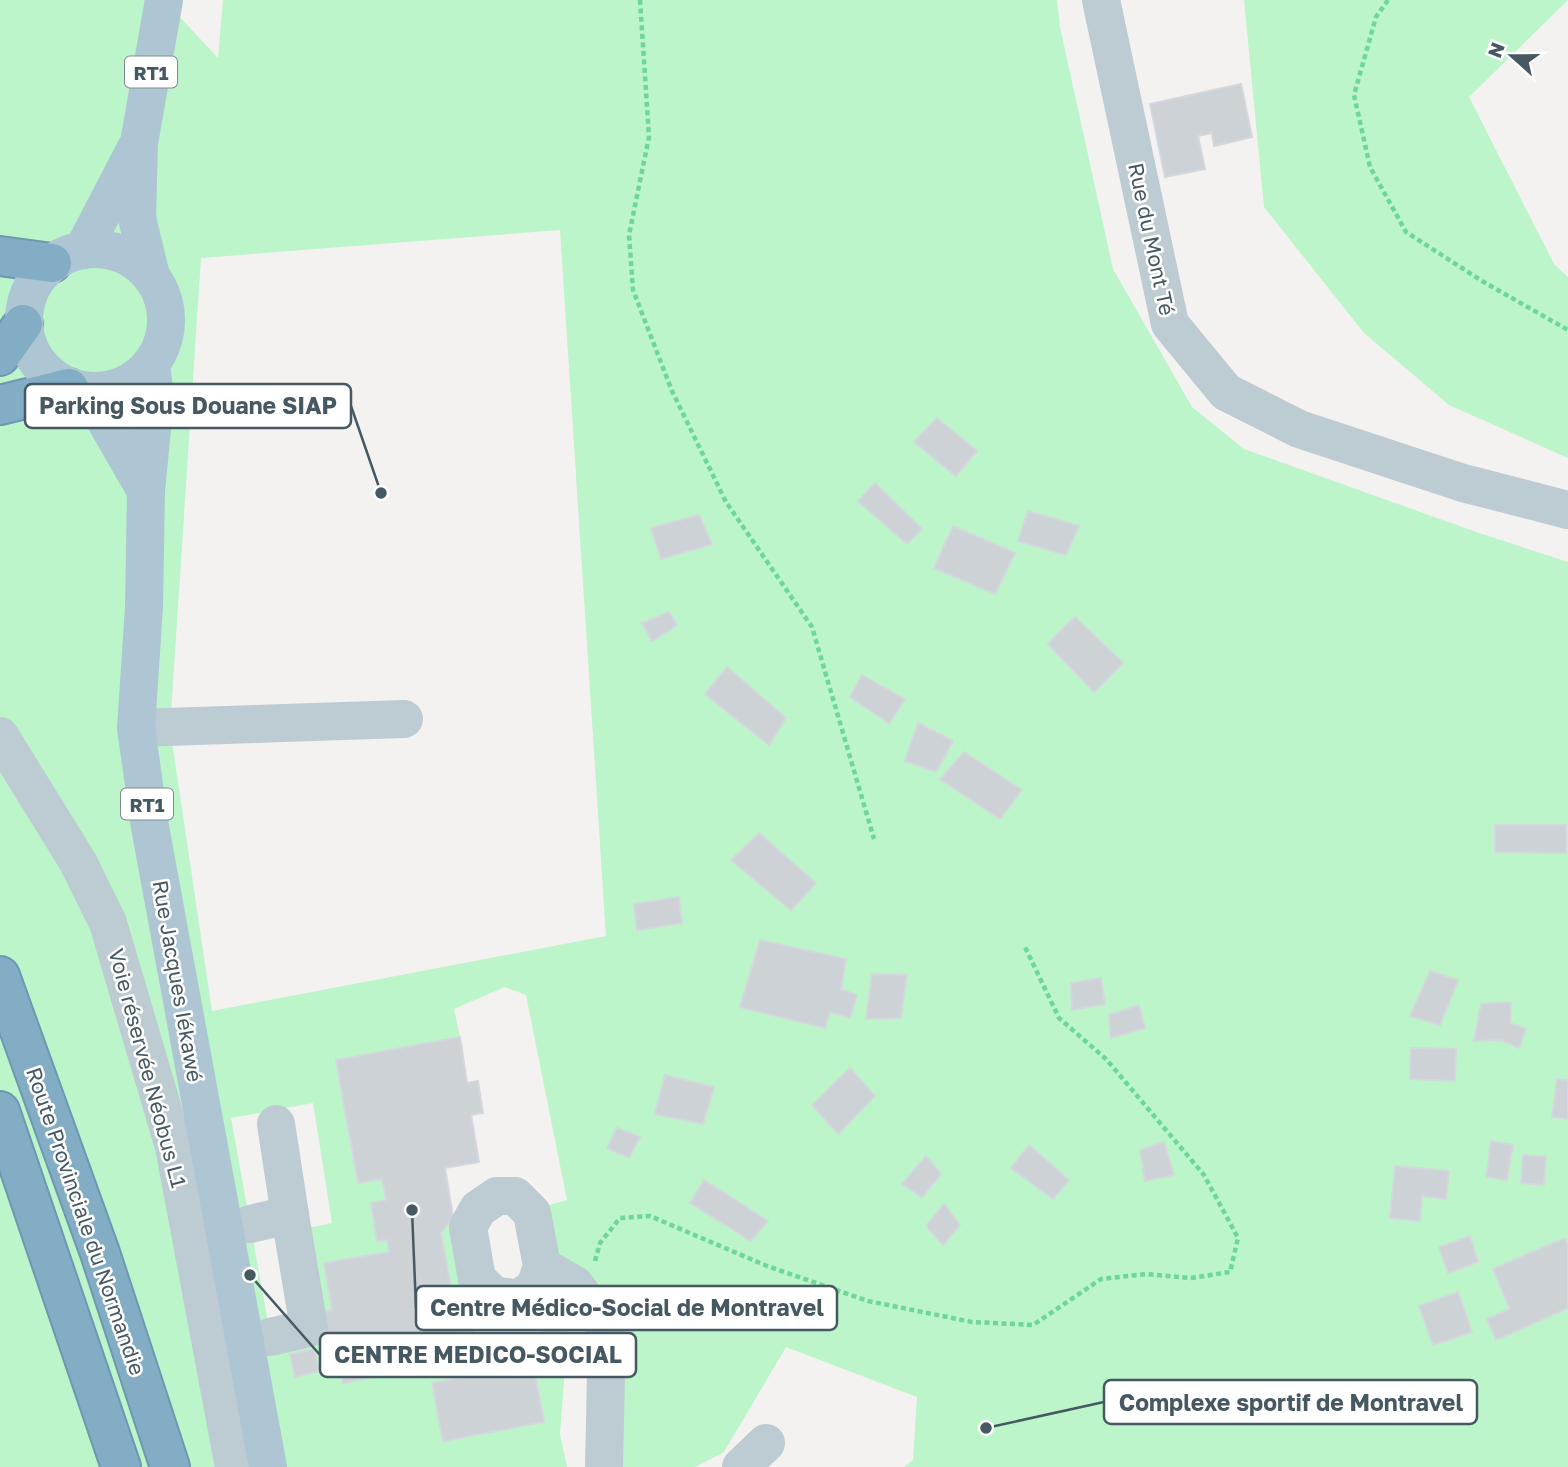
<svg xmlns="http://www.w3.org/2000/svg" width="1568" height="1467" font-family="'Golos Text',sans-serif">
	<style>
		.green { fill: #bbf5c9; fill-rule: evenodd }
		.building { fill: #ccd2d6; stroke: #d4d8dd; stroke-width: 2 }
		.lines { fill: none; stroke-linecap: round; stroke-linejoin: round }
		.highway-casing { stroke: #6e98b1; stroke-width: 42 }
		.path { stroke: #6fd795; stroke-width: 4.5; stroke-dasharray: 5 3.5; stroke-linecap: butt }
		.minor { stroke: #bdcbd2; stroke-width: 38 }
		.major { stroke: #aec6d3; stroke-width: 38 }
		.highway { stroke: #83adc5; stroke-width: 38 }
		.labels { text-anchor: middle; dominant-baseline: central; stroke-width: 5; stroke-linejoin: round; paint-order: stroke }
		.shield { fill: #fff; stroke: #7e8a90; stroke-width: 2 }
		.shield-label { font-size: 19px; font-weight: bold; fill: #465861 }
		.street-label { font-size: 21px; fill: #465861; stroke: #fff }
		.leader { fill: none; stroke: #465861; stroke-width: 2.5 }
		.callout-dot { fill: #465861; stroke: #fff; stroke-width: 2.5 }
		.callout { fill: #fff; stroke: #465861; stroke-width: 2.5 }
		.callout-label { font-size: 23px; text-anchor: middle; font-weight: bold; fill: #465861 }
	</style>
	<rect width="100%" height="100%" fill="#f4f1f1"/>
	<g class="green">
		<path d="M0 0H164L218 58 223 0H1057L1060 27 1113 269 1192 407 1244 449 1479 533 1568 562V1467H904L913 1460 917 1397 786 1347 724 1452 695 1467H604L607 1328 555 1274 546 1206 567 1200 526 995 505 987 454 1009 460 1037 336 1060 358 1183 382 1179 386 1200 371 1204 377 1241 387 1240 389 1252 324 1263 332 1310 317 1313 303 1229 332 1223 313 1103 231 1118 273 1350 335 1337 344 1383 464 1360 441 1233 453 1217 476 1342 545 1331 539 1296 557 1290 569 1314 560 1434 567 1467H0ZM560 230 606 936 212 1011 170 728 201 258Z"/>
		<path d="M1244 0H1568L1469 97 1554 264 1568 277V458L1449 405 1364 333 1264 207Z"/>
	</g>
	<g class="building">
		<path d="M1241 84 1252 137 1214 146 1212 133 1198 136 1205 169 1165 177 1150 104Z"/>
		<path d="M937 418 977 451 956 476 914 442Z"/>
		<path d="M875 483 922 529 907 544 858 501Z"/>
		<path d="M1028 511 1079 526 1066 555 1018 541Z"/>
		<path d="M699 515 712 544 661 559 651 528Z"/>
		<path d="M953 526 1015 553 995 594 934 568Z"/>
		<path d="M669 612 677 625 652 641 642 623Z"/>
		<path d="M1075 617 1123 663 1094 692 1048 644Z"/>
		<path d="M727 667 786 718 769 745 705 694Z"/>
		<path d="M862 675 905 699 889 723 850 697Z"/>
		<path d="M918 723 953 741 936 772 905 761Z"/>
		<path d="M964 752 1022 790 1000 819 940 779Z"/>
		<path d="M1495 825H1566V853L1495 852Z"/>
		<path d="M759 833 816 883 791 910 731 860Z"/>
		<path d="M679 897 682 923 637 930 634 904Z"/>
		<path d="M760 940 846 959 841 989 857 995 850 1018 830 1012 825 1028 740 1007Z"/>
		<path d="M1430 971 1458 980 1440 1025 1410 1016Z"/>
		<path d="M872 974 907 975 901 1018 866 1019Z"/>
		<path d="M1101 978 1105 1004 1072 1010 1071 983Z"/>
		<path d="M1511 1002 1510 1023 1526 1029 1519 1048 1501 1040 1474 1041 1481 1004Z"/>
		<path d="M1139 1005 1145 1028 1111 1038 1109 1015Z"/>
		<path d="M460 1037 467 1083 478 1081 483 1113 471 1115 479 1162 445 1168 453 1217 441 1233 464 1360 343 1383 335 1337 322 1340 317 1313 332 1310 324 1263 389 1252 387 1240 377 1241 371 1203 386 1200 382 1179 358 1183 336 1060Z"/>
		<path d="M1411 1048 1456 1049 1455 1081 1410 1079Z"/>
		<path d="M850 1068 875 1096 838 1134 812 1105Z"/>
		<path d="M665 1075 714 1087 703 1124 655 1114Z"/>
		<path d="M1557 1079 1568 1080V1119L1552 1117Z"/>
		<path d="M617 1128 640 1137 629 1158 607 1148Z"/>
		<path d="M1491 1141 1513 1145 1507 1180 1486 1177Z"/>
		<path d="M1164 1142 1174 1175 1145 1181 1140 1150Z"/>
		<path d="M1029 1145 1069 1180 1053 1199 1011 1168Z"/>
		<path d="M1523 1155 1546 1157 1544 1185 1521 1183Z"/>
		<path d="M926 1156 941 1174 922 1197 902 1184Z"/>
		<path d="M1395 1166 1449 1171 1446 1199 1422 1196 1420 1221 1390 1218Z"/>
		<path d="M704 1180 768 1221 751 1241 690 1203Z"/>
		<path d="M944 1204 960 1225 943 1245 926 1226Z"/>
		<path d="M1470 1236 1478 1262 1448 1273 1439 1247Z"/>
		<path d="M1565 1238 1568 1246V1308L1496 1340 1487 1319 1510 1309 1493 1269Z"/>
		<path d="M1458 1292 1472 1332 1433 1345 1419 1306Z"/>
		<path d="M314 1349 319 1371 295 1377 290 1354Z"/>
		<path d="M533 1364 544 1422 443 1441 432 1383Z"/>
	</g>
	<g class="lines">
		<g class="highway-casing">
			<g id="highway">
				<path d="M0 256 52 263"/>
				<path d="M0 356 23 324"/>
				<path d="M0 405 69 388"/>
				<path d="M0 976 100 1253 170 1467"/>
				<path d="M0 1111 121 1467"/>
			</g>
		</g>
		<g class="path">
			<path d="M640 0 649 137 629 235 633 290 672 391 726 502 812 627 874 839"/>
			<path d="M1388 0 1376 17 1354 95 1370 167 1406 232 1482 281 1568 330"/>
			<path d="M595 1261 600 1243 620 1218 650 1216 767 1266 868 1301 972 1322 1033 1325 1101 1279 1146 1274 1191 1278 1230 1272 1238 1238 1204 1175 1106 1059 1059 1018 1025 947"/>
		</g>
		<g class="minor">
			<path d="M1101 0 1170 324 1226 392 1299 429 1463 483 1568 510"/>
			<path d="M136 728 404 719"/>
			<path d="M0 736 78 862 108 923 174 1147 234 1467"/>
			<path d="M276 1124 290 1215"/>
			<path d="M250 1224 290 1215 309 1328 270 1337"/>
			<path d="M542 1266 535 1287 518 1299 494 1295 477 1279 468 1227 478 1209 497 1196H515L532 1213 542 1266 575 1285 607 1328 604 1467"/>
			<path d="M741 1467 766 1443"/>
		</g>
		<g class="major">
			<circle cx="95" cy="320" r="71"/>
			<path d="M83 250 136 148"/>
			<path d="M151 276 137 218 139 143 164 0"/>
			<path d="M151 364 155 398 146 491 144 607 136 728 150 827 268 1467"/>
			<path d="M89 392 146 491"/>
		</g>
		<use href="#highway" class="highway"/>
	</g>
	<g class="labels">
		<g class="shield">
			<rect x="125" y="56.5" width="52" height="31" rx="5"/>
			<rect x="121" y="788.5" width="52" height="31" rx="5"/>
		</g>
		<g class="shield-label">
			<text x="151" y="72">RT1</text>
			<text x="147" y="804">RT1</text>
		</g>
		<g class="street-label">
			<text transform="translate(1152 239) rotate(78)">Rue du Mont Té</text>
			<text transform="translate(178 981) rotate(80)">Rue Jacques Iékawé</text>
			<text transform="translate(148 1068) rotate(75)">Voie réservée Néobus L1</text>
			<text transform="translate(86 1221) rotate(71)">Route Provinciale du Normandie</text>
		</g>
	</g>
	<path class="leader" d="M381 493L351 406M412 1210L416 1308M250 1275L320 1355M986 1428L1104 1402"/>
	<g class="callout-dot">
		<circle cx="381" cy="493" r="7"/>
		<circle cx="412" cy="1210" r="7"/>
		<circle cx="250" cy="1275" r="7"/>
		<circle cx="986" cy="1428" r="7"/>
	</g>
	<g class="callout">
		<rect x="25" y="384" width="326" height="44" rx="7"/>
		<rect x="416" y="1286" width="421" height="44" rx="7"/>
		<rect x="320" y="1333" width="316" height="44" rx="7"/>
		<rect x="1104" y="1380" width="373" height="44" rx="7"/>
	</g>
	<g class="callout-label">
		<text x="188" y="414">Parking Sous Douane SIAP</text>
		<text x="627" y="1316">Centre Médico-Social de Montravel</text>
		<text x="478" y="1363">CENTRE MEDICO-SOCIAL</text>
		<text x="1291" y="1411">Complexe sportif de Montravel</text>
	</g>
	<g transform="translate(1512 56) rotate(291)" stroke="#ffffff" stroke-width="5" paint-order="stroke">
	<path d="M0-5L12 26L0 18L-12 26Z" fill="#465861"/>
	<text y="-10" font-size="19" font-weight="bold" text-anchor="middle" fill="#465861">N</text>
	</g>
</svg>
